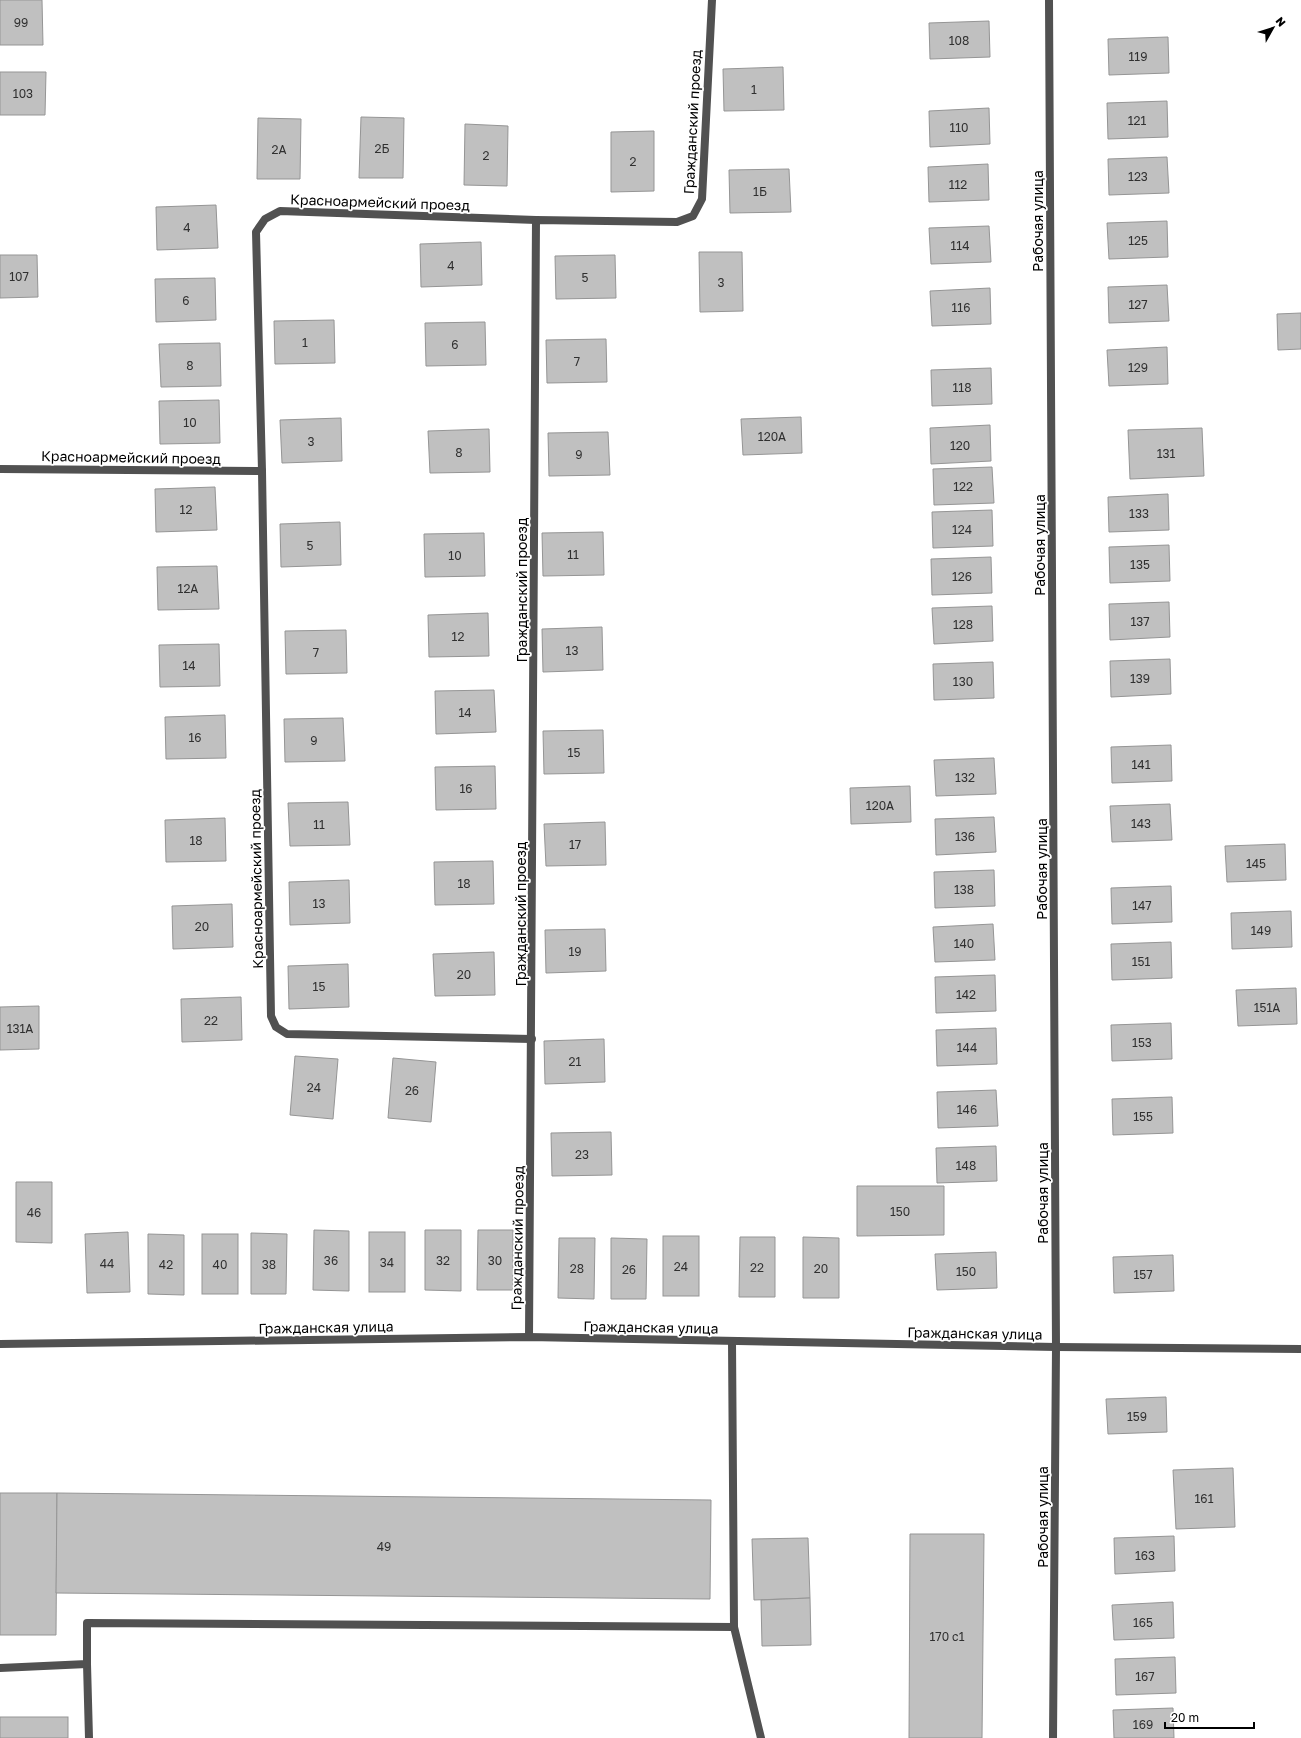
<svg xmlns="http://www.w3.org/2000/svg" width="1301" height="1738" font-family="'Golos Text',sans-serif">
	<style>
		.building { fill: #c0c0c0; stroke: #959595 }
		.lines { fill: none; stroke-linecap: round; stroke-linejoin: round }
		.lane { stroke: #515151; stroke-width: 8 }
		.street { stroke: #515151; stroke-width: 8 }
		.labels { text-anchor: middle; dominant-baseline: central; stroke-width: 3.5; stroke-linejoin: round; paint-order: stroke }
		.number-label { font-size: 12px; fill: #303030 }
		.street-label { font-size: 14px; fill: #000; stroke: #fff }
	</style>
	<rect width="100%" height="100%" fill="#fff"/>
	<g class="building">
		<path d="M0 0H42L43 45H0Z"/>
		<path d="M989 21 990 57 930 59 929 23Z"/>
		<path d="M1168 37 1169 73 1109 75 1108 39Z"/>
		<path d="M783 67 784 110 724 111 723 69Z"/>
		<path d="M0 72H46L45 115H0Z"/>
		<path d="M1167 101 1168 137 1108 139 1107 103Z"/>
		<path d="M989 108 990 144 930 147 929 111Z"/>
		<path d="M361 117 404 118 403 178H359Z"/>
		<path d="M258 118 301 119 300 179H257Z"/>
		<path d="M465 124 508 126 507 186 464 185Z"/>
		<path d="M654 131V191L611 192V132Z"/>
		<path d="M1167 157 1169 193 1109 195 1108 159Z"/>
		<path d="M988 164 989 200 929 202 928 167Z"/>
		<path d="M789 169 791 212 730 213 729 170Z"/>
		<path d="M216 205 218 248 157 250 156 207Z"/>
		<path d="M1167 221 1168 257 1109 259 1107 223Z"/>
		<path d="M989 226 991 262 931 264 929 228Z"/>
		<path d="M481 242 482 285 421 287 420 244Z"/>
		<path d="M699 252H742L743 311 700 312Z"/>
		<path d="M0 255H37L38 297 0 298Z"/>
		<path d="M615 255 616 298 556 299 555 256Z"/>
		<path d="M215 278 216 320 156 322 155 279Z"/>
		<path d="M1167 285 1169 321 1109 323 1108 287Z"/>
		<path d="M990 288 991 324 932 326 930 291Z"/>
		<path d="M1301 313V349L1278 350 1277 314Z"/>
		<path d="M334 320 335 363 275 364 274 321Z"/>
		<path d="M485 322 486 365 426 366 425 323Z"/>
		<path d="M606 339 607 382 547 383 546 340Z"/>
		<path d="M220 343 221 386 161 387 159 344Z"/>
		<path d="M1167 347 1168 384 1109 386 1107 350Z"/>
		<path d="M991 368 992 404 932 406 931 370Z"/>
		<path d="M219 400 220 443 160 444 159 401Z"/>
		<path d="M801 417 802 453 743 455 741 419Z"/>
		<path d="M341 418 342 461 282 463 280 420Z"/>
		<path d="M990 425 991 461 931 464 930 428Z"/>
		<path d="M1202 428 1204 476 1130 479 1128 430Z"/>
		<path d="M489 429 490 472 430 473 428 431Z"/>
		<path d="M608 432 610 475 549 476 548 433Z"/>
		<path d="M992 467 994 503 934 505 933 469Z"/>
		<path d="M215 487 217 530 156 532 155 489Z"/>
		<path d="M1168 494 1169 530 1109 532 1108 497Z"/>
		<path d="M992 510 993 546 933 548 932 512Z"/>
		<path d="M340 522 341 565 281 567 280 524Z"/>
		<path d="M603 532 604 575 543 576 542 533Z"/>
		<path d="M484 533 485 576 425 577 424 534Z"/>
		<path d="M1169 545 1170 581 1110 583 1109 547Z"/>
		<path d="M991 557 992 593 932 595 931 559Z"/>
		<path d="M217 566 219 609 158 610 157 567Z"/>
		<path d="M1169 602 1170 637 1110 640 1109 604Z"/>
		<path d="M992 606 993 641 934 644 932 608Z"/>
		<path d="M488 613 489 656 429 657 428 615Z"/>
		<path d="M602 627 603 670 543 672 542 629Z"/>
		<path d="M346 630 347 673 286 674 285 631Z"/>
		<path d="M219 644 220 686 160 687 159 645Z"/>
		<path d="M1170 659 1171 694 1111 697 1110 661Z"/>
		<path d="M993 662 994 698 934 700 933 664Z"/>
		<path d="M494 690 496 732 436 734 435 691Z"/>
		<path d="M225 715 226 758 166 759 165 717Z"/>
		<path d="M343 718 345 761 285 762 284 719Z"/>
		<path d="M603 730 604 773 544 774 543 731Z"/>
		<path d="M1171 745 1172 781 1112 783 1111 747Z"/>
		<path d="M994 758 996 794 936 796 934 760Z"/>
		<path d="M495 766 496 809 436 810 435 767Z"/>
		<path d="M910 786 911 822 851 824 850 788Z"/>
		<path d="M348 802 350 845 290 846 288 803Z"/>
		<path d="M1170 804 1172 840 1112 842 1110 806Z"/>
		<path d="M994 817 996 852 936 855 935 819Z"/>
		<path d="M225 818 226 861 166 862 165 820Z"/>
		<path d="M605 822 606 865 546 866 544 824Z"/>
		<path d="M1285 844 1286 880 1227 882 1225 846Z"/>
		<path d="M493 861 494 904 435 905 434 862Z"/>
		<path d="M994 870 995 906 935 908 934 872Z"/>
		<path d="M349 880 350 923 290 925 289 882Z"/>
		<path d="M1171 886 1172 922 1112 924 1111 888Z"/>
		<path d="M232 904 233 947 173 949 172 906Z"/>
		<path d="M1291 911 1292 947 1232 949 1231 913Z"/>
		<path d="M993 924 995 960 935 962 933 927Z"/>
		<path d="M605 929 606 971 546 973 545 930Z"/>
		<path d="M1171 942 1172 978 1112 980 1111 944Z"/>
		<path d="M494 952 495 995 435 996 433 954Z"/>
		<path d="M348 964 349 1007 289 1009 288 966Z"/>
		<path d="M995 975 996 1011 936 1013 935 977Z"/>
		<path d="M1296 988 1297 1024 1238 1026 1236 990Z"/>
		<path d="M241 997 242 1040 182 1042 181 999Z"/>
		<path d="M39 1006V1049L0 1050V1007Z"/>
		<path d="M1171 1023 1172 1059 1112 1061 1111 1025Z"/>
		<path d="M996 1028 997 1064 937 1066 936 1030Z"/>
		<path d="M604 1039 605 1082 545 1084 544 1041Z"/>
		<path d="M295 1056 338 1059 333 1119 290 1115Z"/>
		<path d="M393 1058 436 1062 431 1122 388 1118Z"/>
		<path d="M996 1090 998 1126 938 1128 937 1092Z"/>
		<path d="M1172 1097 1173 1133 1113 1135 1112 1099Z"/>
		<path d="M611 1132 612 1175 552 1176 551 1133Z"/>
		<path d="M996 1146 997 1181 937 1183 936 1148Z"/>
		<path d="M16 1182H52V1243L16 1242Z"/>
		<path d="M857 1186H944V1235L857 1236Z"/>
		<path d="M314 1230 349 1231V1291L313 1290Z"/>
		<path d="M425 1230H461V1291L425 1290Z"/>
		<path d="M478 1230H513V1290H477Z"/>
		<path d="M128 1232 130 1292 87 1293 85 1234Z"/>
		<rect x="369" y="1232" width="36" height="60"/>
		<path d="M251 1233 287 1234 286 1294H251Z"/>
		<path d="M148 1234 184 1235V1295L148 1294Z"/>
		<rect x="202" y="1234" width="36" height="60"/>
		<rect x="663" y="1236" width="36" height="60"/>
		<path d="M740 1237H775V1297H739Z"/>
		<path d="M803 1237 839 1238V1298H803Z"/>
		<path d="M559 1238H595L594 1299 558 1298Z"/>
		<path d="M611 1238 647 1239 646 1299H611Z"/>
		<path d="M996 1252 997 1288 937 1290 935 1254Z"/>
		<path d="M1173 1255 1174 1291 1114 1293 1113 1257Z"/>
		<path d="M1166 1397 1167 1432 1108 1434 1106 1399Z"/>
		<path d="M1233 1468 1235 1527 1176 1529 1173 1470Z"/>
		<path d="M0 1493H57L56 1635H0Z"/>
		<path d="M57 1493 711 1500 710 1599 56 1593Z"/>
		<path d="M910 1534H984L982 1738H909Z"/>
		<path d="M1174 1536 1175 1571 1115 1574 1114 1538Z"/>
		<path d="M808 1538 810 1598 754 1600 752 1539Z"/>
		<path d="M810 1598 811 1645 762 1646 761 1600Z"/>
		<path d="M1173 1602 1174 1638 1114 1640 1112 1605Z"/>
		<path d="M1175 1657 1176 1693 1116 1695 1115 1659Z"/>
		<path d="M1173 1708 1174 1738H1114L1113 1710Z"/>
		<rect x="0" y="1717" width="68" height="21"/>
	</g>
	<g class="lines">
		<g class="lane">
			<path d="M734 1627 761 1738"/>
			<path d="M87 1664 89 1738"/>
			<path d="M0 1668 87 1664V1623L734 1627 732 1341"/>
		</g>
		<g class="street">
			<path d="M1049 0 1056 1347 1053 1738"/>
			<path d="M0 469 262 471"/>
			<path d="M532 1039 287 1034 276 1027 271 1016 262 471 256 232 265 219 280 211 536 220"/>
			<path d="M529 1337 536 220 677 222 693 216 702 199 712 0"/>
			<path d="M0 1344 529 1337 1056 1347 1301 1349"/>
		</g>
	</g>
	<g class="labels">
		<g class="number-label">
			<text x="21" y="22">99</text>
			<text x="959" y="40">108</text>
			<text x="1138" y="56">119</text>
			<text x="754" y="89">1</text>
			<text x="23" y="93">103</text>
			<text x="1137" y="120">121</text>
			<text x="959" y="127">110</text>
			<text x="382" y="148">2Б</text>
			<text x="279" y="149">2А</text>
			<text x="486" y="155">2</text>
			<text x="633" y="161">2</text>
			<text x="1138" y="176">123</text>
			<text x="958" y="184">112</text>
			<text x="760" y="191">1Б</text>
			<text x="187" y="227">4</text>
			<text x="1138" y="240">125</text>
			<text x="960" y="245">114</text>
			<text x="451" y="265">4</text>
			<text x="19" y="276">107</text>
			<text x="585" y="277">5</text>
			<text x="721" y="282">3</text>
			<text x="186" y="300">6</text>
			<text x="1138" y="304">127</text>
			<text x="961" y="307">116</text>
			<text x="305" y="342">1</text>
			<text x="455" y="344">6</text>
			<text x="577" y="361">7</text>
			<text x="190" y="365">8</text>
			<text x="1138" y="367">129</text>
			<text x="962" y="387">118</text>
			<text x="190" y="422">10</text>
			<text x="772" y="436">120А</text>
			<text x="311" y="441">3</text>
			<text x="960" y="445">120</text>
			<text x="459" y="452">8</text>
			<text x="1166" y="453">131</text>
			<text x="579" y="454">9</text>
			<text x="963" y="486">122</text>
			<text x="186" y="509">12</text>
			<text x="1139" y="513">133</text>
			<text x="962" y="529">124</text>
			<text x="310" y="545">5</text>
			<text x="573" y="554">11</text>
			<text x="455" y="555">10</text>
			<text x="1140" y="564">135</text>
			<text x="962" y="576">126</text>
			<text x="188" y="588">12А</text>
			<text x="1140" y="621">137</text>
			<text x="963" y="624">128</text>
			<text x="458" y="636">12</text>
			<text x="572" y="650">13</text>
			<text x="316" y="652">7</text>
			<text x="189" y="665">14</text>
			<text x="1140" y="678">139</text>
			<text x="963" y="681">130</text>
			<text x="465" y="712">14</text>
			<text x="195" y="737">16</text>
			<text x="314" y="740">9</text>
			<text x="574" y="752">15</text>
			<text x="1141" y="764">141</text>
			<text x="965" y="777">132</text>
			<text x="466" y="788">16</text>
			<text x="880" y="805">120А</text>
			<text x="1141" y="823">143</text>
			<text x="319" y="824">11</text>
			<text x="965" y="836">136</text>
			<text x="196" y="840">18</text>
			<text x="575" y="844">17</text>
			<text x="1256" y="863">145</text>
			<text x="464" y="883">18</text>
			<text x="964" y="889">138</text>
			<text x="319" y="903">13</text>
			<text x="1142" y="905">147</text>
			<text x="202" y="926">20</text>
			<text x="1261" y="930">149</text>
			<text x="964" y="943">140</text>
			<text x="575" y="951">19</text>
			<text x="1141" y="961">151</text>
			<text x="464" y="974">20</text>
			<text x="319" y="986">15</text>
			<text x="966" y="994">142</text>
			<text x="1267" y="1007">151А</text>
			<text x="211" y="1020">22</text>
			<text x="20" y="1028">131А</text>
			<text x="1142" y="1042">153</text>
			<text x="967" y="1047">144</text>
			<text x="575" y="1061">21</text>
			<text x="314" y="1087">24</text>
			<text x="412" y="1090">26</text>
			<text x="967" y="1109">146</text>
			<text x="1143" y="1116">155</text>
			<text x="582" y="1154">23</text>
			<text x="966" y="1165">148</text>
			<text x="900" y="1211">150</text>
			<text x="34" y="1212">46</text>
			<text x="331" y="1260">36</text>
			<text x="443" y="1260">32</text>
			<text x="495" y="1260">30</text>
			<text x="387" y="1262">34</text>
			<text x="107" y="1263">44</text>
			<text x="166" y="1264">42</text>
			<text x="220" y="1264">40</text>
			<text x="269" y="1264">38</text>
			<text x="681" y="1266">24</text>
			<text x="757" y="1267">22</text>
			<text x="577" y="1268">28</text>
			<text x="821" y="1268">20</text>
			<text x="629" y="1269">26</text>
			<text x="966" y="1271">150</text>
			<text x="1143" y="1274">157</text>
			<text x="1137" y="1416">159</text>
			<text x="1204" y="1498">161</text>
			<text x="384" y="1546">49</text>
			<text x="1145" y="1555">163</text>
			<text x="1143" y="1622">165</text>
			<text x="947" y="1636">170 с1</text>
			<text x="1145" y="1676">167</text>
			<text x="1143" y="1724">169</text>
		</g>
		<g class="street-label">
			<text transform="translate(692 122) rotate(-87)">Гражданский проезд</text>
			<text transform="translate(380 202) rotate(2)">Красноармейский проезд</text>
			<text transform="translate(1037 221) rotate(-90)">Рабочая улица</text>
			<text transform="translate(131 457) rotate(1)">Красноармейский проезд</text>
			<text transform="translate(1039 545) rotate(-90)">Рабочая улица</text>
			<text transform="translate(521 590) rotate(-90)">Гражданский проезд</text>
			<text transform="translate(1041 869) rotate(-90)">Рабочая улица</text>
			<text transform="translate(256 879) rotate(-91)">Красноармейский проезд</text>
			<text transform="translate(520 914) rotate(-90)">Гражданский проезд</text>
			<text transform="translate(1042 1193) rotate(-90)">Рабочая улица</text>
			<text transform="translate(517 1238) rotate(-89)">Гражданский проезд</text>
			<text transform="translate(326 1327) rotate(-1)">Гражданская улица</text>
			<text transform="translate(651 1327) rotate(1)">Гражданская улица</text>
			<text transform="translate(975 1333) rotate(1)">Гражданская улица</text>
			<text transform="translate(1042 1517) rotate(-90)">Рабочая улица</text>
		</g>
	</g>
	<g transform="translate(1273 28) rotate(51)" stroke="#ffffff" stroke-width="3" paint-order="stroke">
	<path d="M0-3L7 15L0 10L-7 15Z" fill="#000000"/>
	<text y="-6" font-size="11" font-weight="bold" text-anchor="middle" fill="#000000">N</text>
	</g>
	<path d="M1165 1722v6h89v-6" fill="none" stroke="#000000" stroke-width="2"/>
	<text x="1171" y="1722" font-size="12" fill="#000000" stroke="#ffffff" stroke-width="3" paint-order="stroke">20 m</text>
</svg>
